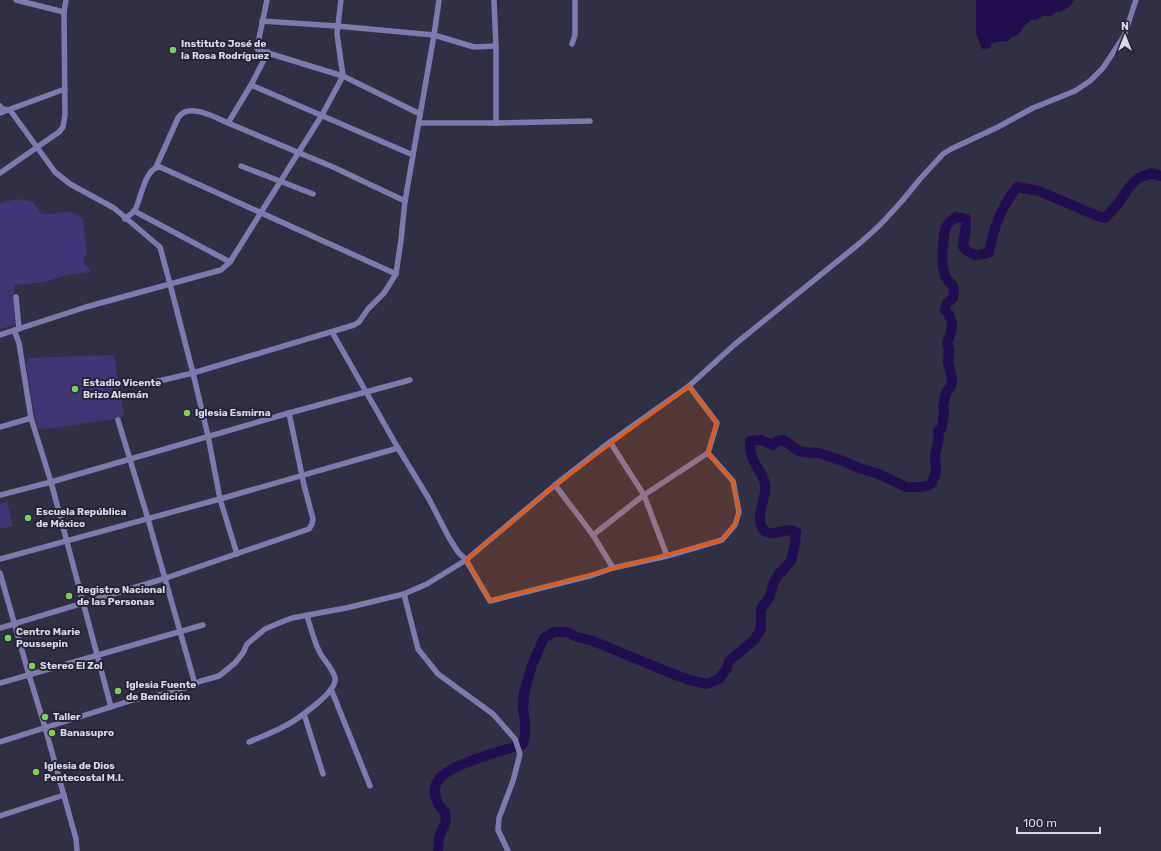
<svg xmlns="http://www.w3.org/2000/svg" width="1161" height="851" font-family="Rubik,sans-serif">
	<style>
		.green { fill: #403676 }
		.water { fill: #210e50 }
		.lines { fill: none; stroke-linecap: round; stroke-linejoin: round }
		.river { stroke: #210e50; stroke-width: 10 }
		.street { stroke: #7e7aad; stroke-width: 5.5 }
		.marked { fill: #e8590c; fill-opacity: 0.2; stroke: #e8590c; stroke-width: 3; stroke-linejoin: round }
		.poi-dot { fill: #7ad157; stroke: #262538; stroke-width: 1.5 }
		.labels { text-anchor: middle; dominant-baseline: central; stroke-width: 4; stroke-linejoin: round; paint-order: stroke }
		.poi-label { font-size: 10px; font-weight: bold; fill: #d8d7e4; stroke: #262538; text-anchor: start }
	</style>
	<rect width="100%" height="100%" fill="#302f43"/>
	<g class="green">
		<path d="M17 199 33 202 42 214C61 216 65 205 83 219L87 254 83 258 85 265 88 267 90 272 68 275 44 282 15 285 14 292 15 325 0 329V203Z"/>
		<path d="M114 355 124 416 120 418 40 430 37 428 26 363 29 358Z"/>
		<path d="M7 502 13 526 0 529V504Z"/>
	</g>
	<path class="water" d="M976 0H1074L1070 6 1061 12H1056L1051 16H1043L1036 20H1031L1023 28 1018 35 1010 38 1008 42 1003 41 992 43 990 48 982 49 976 34Z"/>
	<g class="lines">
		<path class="river" d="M438 851 439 837 446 821 445 812C435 803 430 788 441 777 454 763 503 751 523 744L525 735V721L523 709 524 693 532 665 544 638 554 632H567L577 637 593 641 668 672 689 680 707 684 719 679 727 668 729 661 754 640 761 629V609L769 598 774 582 779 574 791 561 795 544 796 532C783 526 773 539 764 530 753 519 768 496 765 484 761 467 749 463 750 441L761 440 773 445 777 441 784 440 797 450 803 452 818 453 843 461 859 468 879 474 906 487H923L931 484 936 472 935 454 939 438 938 431 942 428 944 411 943 406 946 393 951 386 952 378 948 362 949 350 947 343 951 332 952 323 949 315 945 310 947 303 953 298 954 288C951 283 945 279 944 272 942 264 942 256 943 247 944 234 943 225 956 217L966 219V225L963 247C973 256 976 257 989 252 994 226 1001 208 1017 187L1039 191 1095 215 1105 218 1117 205 1130 186 1138 178 1152 173 1161 176"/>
		<g class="street">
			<path d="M16 0 64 12"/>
			<path d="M267 0 257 48 258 50 343 76 420 114"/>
			<path d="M494 0 496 46V123"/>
			<path d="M262 21 337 26 434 35 474 47 496 46"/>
			<path d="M572 44 575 35V0"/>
			<path d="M268 52 251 85 228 123 333 167 405 201"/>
			<path d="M251 85 413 155"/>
			<path d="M0 106 3 109 10 110 55 172 70 184 114 208 160 247 170 284 193 373 208 436 220 499 237 554"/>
			<path d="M0 113 65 89"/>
			<path d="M419 123H496L590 121"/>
			<path d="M241 166 313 194"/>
			<path d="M156 167 178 118C188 102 215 117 228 123"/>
			<path d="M0 173 59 132 63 127 65 115 64 12 66 0"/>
			<path d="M134 211 230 262"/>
			<path d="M125 219C128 216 133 213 135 210 141 199 145 167 160 167L396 274"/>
			<path d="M16 297 19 329"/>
			<path d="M14 330 19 343 31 418 51 482 111 707"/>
			<path d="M332 332 398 448 429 499 448 536 458 552 466 560 490 601 593 575 613 568 667 556 722 540 735 525 739 512 733 481 708 453"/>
			<path d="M0 335 86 307 221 270 230 262 322 115 343 76 337 34 341 0"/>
			<path d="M142 385 193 373 354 325 359 322 368 309 384 293 396 274 401 240 405 201 434 35 439 0"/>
			<path d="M118 420 148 519 195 684"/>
			<path d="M0 427 31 418"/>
			<path d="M610 442 644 495 667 556"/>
			<path d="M555 485 593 535 613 568"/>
			<path d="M0 495 51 482 289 413 410 380"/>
			<path d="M593 535 644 495 708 453 717 423 689 386"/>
			<path d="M0 559 220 499 398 448"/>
			<path d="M0 573 29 675 45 727 76 839 77 851"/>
			<path d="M404 594 418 649 438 674 493 714 515 739 520 754 513 781 499 818 498 830 508 851"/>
			<path d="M0 628 166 578 309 529 312 524 313 519 304 485 289 413"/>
			<path d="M0 683 203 625"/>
			<path d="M331 689 370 786"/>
			<path d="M304 714 323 774"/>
			<path d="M0 742 133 700 175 692 201 681 219 676 235 663 243 653 247 644 265 629 279 623 292 618 346 608 404 594 427 584 466 560 555 485 610 442 689 386 734 345 860 243 880 225 902 201 920 179 943 154 951 149 998 127 1033 108 1075 91 1090 81 1103 68 1124 36 1136 0"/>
			<path d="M249 742C260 737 272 733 283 727 295 721 338 692 335 678 333 668 323 660 319 651 314 641 311 628 307 616"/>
			<path d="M0 816 64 795"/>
		</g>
	</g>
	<path class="marked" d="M689 386 717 423 708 453 733 481 739 512 735 525 722 540 490 601 466 560 555 485Z"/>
	<g class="poi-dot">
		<circle cx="173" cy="50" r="4"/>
		<circle cx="75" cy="389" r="4"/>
		<circle cx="187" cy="413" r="4"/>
		<circle cx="28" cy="518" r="4"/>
		<circle cx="69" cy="596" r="4"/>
		<circle cx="8" cy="638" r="4"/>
		<circle cx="32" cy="666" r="4"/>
		<circle cx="118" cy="691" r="4"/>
		<circle cx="45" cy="717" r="4"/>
		<circle cx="52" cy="733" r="4"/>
		<circle cx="36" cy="772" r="4"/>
	</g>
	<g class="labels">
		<g class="poi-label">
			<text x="181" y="44">Instituto José de<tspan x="181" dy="12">la Rosa Rodríguez</tspan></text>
			<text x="83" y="383">Estadio Vicente<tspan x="83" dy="12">Brizo Alemán</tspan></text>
			<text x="195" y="413">Iglesia Esmirna</text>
			<text x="36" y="512">Escuela República<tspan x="36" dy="12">de México</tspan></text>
			<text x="77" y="590">Registro Nacional<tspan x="77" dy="12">de las Personas</tspan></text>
			<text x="16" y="632">Centro Marie<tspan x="16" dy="12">Poussepin</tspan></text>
			<text x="40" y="666">Stereo El Zol</text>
			<text x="126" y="685">Iglesia Fuente<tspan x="126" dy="12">de Bendición</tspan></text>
			<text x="53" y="717">Taller</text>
			<text x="60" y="733">Banasupro</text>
			<text x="44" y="766">Iglesia de Dios<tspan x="44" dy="12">Pentecostal M.I.</tspan></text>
		</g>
	</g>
	<g transform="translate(1125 36)" stroke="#262538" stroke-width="3" paint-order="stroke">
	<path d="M0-3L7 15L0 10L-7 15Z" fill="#d8d7e4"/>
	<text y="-6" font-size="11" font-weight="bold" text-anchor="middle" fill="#d8d7e4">N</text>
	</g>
	<path d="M1017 827v6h83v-6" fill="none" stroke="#d8d7e4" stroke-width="2"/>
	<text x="1023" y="827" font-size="12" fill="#d8d7e4" stroke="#262538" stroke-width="3" paint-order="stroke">100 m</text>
</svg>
